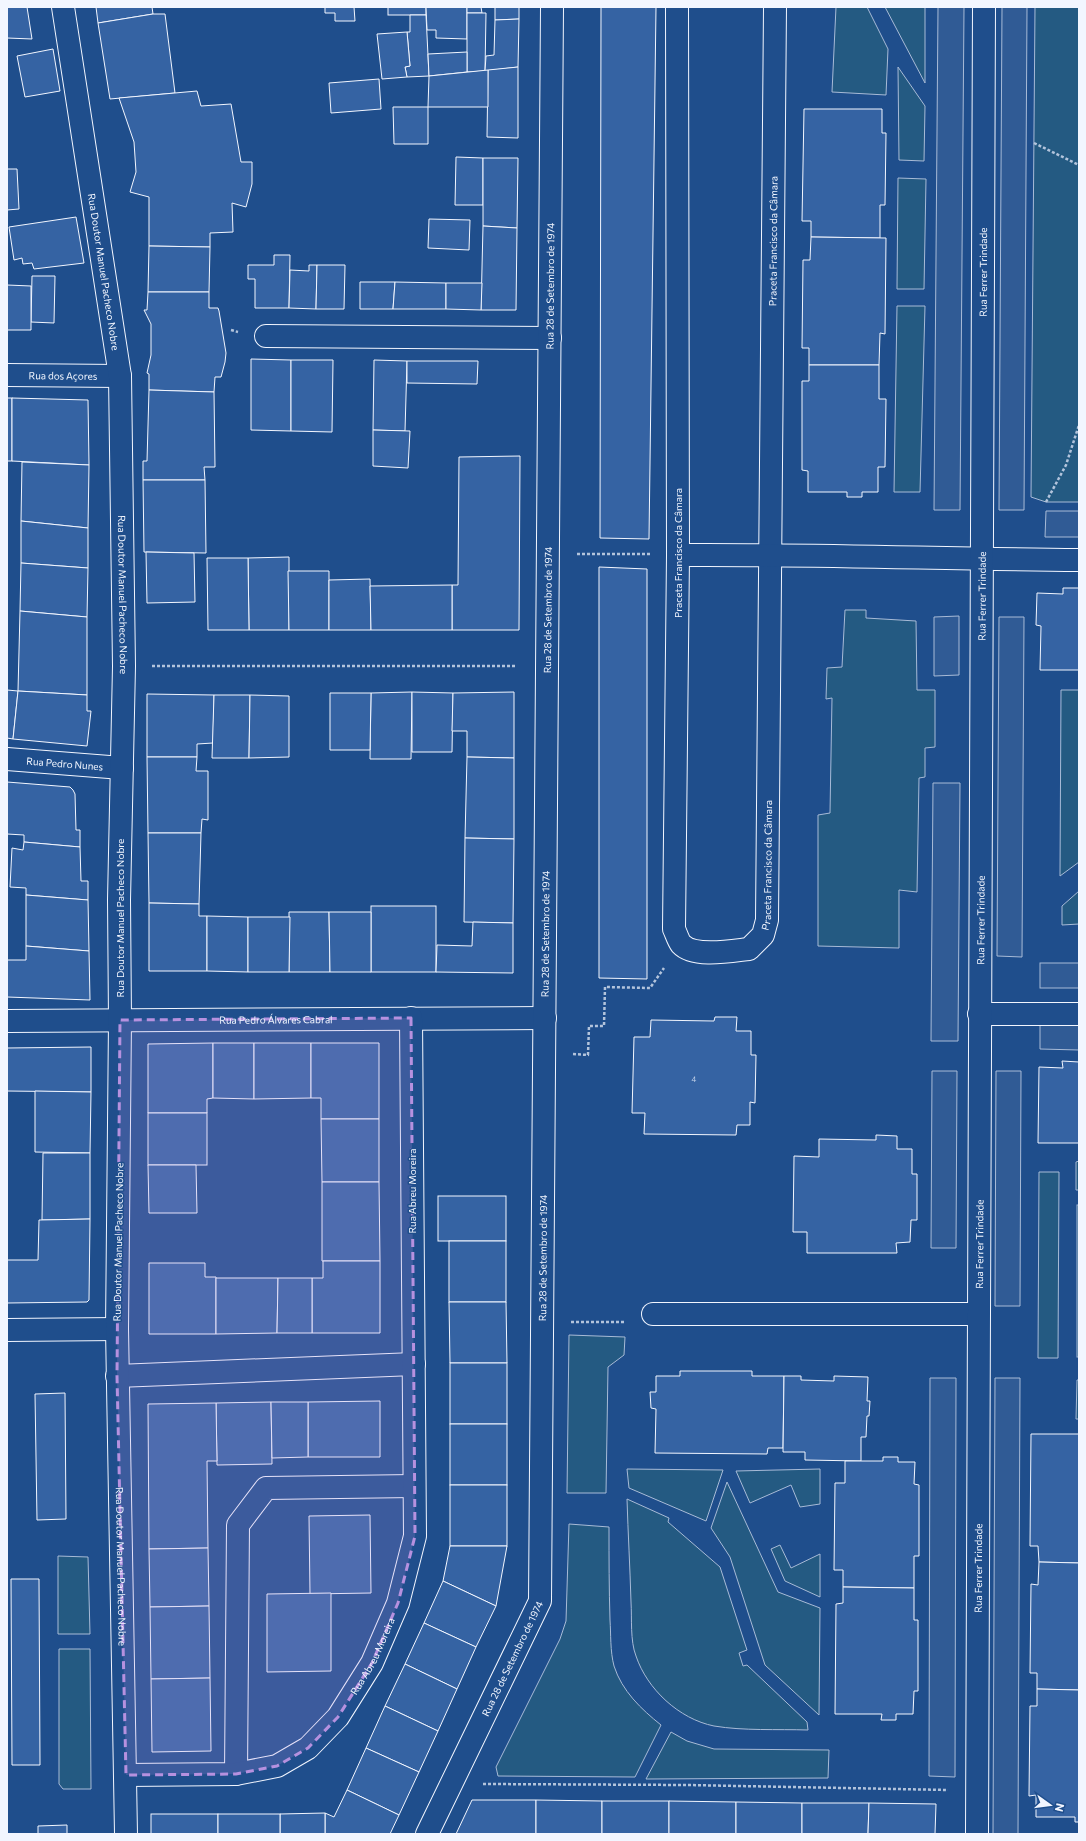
<svg xmlns="http://www.w3.org/2000/svg" width="1086" height="1841" font-family="Commissioner,sans-serif">
	<style>
		.green { fill: #245a82; stroke: #a8bbd7 }
		.parking { fill: #305b95; stroke: #a8bbd7 }
		.building { fill: #3563a3; stroke: #f2f6ff }
		.lines { fill: none; stroke-linecap: round; stroke-linejoin: round }
		.street-casing { stroke: #f2f6ff; stroke-width: 24 }
		.secondary-casing { stroke: #f2f6ff; stroke-width: 24 }
		.path { stroke: #b3c4dc; stroke-width: 2.5; stroke-dasharray: 3 2; stroke-linecap: butt }
		.street { stroke: #1f4e8c; stroke-width: 22 }
		.secondary { stroke: #1f4e8c; stroke-width: 22 }
		.marked { fill: #b691df; fill-opacity: 0.2; stroke: #b691df; stroke-width: 3; stroke-dasharray: 8 5; stroke-linejoin: round }
		.labels { text-anchor: middle; dominant-baseline: central; stroke-width: 3; stroke-linejoin: round; paint-order: stroke }
		.number-label { font-size: 8px; fill: #c3d1e8 }
		.street-label { font-size: 10px; fill: #f2f6ff; stroke: #1f4e8c }
	</style>
	<rect width="100%" height="100%" fill="#1f4e8c"/>
	<g class="green">
		<path d="M836 7H867L888 49 886 95 832 92Z"/>
		<path d="M885 7H925V83Z"/>
		<path d="M1035 7H1079V502H1046L1031 497Z"/>
		<path d="M898 67 925 106 924 161 899 160Z"/>
		<path d="M898 178 926 179 924 289H897Z"/>
		<path d="M897 306H925L920 492H894Z"/>
		<path d="M845 610H866V618L916 621 917 690H935V747L925 748V777L919 778 917 892 899 890V948L818 946V815L830 813 832 698 826 699 827 668 842 667Z"/>
		<path d="M1061 690H1079V862L1060 876Z"/>
		<path d="M1079 891V924L1062 925V906Z"/>
		<path d="M1079 1161V1190H1076V1162Z"/>
		<path d="M1039 1172H1059L1058 1358H1038Z"/>
		<rect x="1077" y="1205" width="2" height="152"/>
		<path d="M569 1335 625 1337 624 1355 608 1367 606 1493H567Z"/>
		<path d="M1077 1380H1079V1419H1076Z"/>
		<path d="M627 1469 723 1470 706 1521 629 1488Z"/>
		<path d="M820 1469V1504L800 1507 791 1485 750 1503 736 1471Z"/>
		<path d="M727 1482 778 1592 820 1608 819 1715 765 1665 730 1557 711 1528Z"/>
		<path d="M627 1499 669 1518 668 1522 720 1567 747 1650 739 1653 743 1666 747 1665 807 1722 808 1730C777 1729 744 1731 714 1726 679 1719 647 1689 636 1656 630 1641 632 1618 631 1602 630 1567 628 1533 627 1499Z"/>
		<path d="M569 1524 609 1527C609 1558 609 1589 610 1620 611 1634 610 1651 614 1666 622 1691 641 1709 661 1725L635 1777 498 1776 496 1767 560 1639 566 1621Z"/>
		<path d="M780 1545 791 1568 820 1554V1597L785 1581 771 1549Z"/>
		<path d="M58 1556 88 1557 90 1634H58Z"/>
		<path d="M59 1649H90L91 1789H63L59 1784Z"/>
		<path d="M671 1732 687 1741 714 1749 829 1750 828 1778 646 1779Z"/>
	</g>
	<g class="parking">
		<path d="M938 7H964L960 510H934Z"/>
		<path d="M1002 7H1027L1024 510H999Z"/>
		<path d="M1046 511H1079V537H1045Z"/>
		<path d="M959 616V675L934 676V617Z"/>
		<path d="M999 617H1024L1022 957 997 956Z"/>
		<path d="M933 783H960L958 1041H931Z"/>
		<rect x="1040" y="963" width="39" height="25"/>
		<path d="M1040 1023 1079 1024V1050L1040 1049Z"/>
		<path d="M932 1071H957L956 1248H931Z"/>
		<path d="M996 1071H1021L1020 1306H995Z"/>
		<path d="M930 1378H956L955 1777 929 1776Z"/>
		<path d="M995 1378H1020L1018 1834H993Z"/>
	</g>
	<g class="building">
		<path d="M7 7H27L32 39 7 38Z"/>
		<path d="M96 7H152L153 14 98 23Z"/>
		<path d="M325 7H354L355 21H335V13H325Z"/>
		<rect x="388" y="7" width="38" height="8"/>
		<path d="M426 7H467V39L436 38V30H427Z"/>
		<path d="M467 7H481L482 13H467Z"/>
		<path d="M495 7H519V19L495 20Z"/>
		<path d="M601 7H656L649 539 600 538Z"/>
		<path d="M467 13H486L485 71 467 72Z"/>
		<path d="M153 14H165L175 93 110 99 98 23Z"/>
		<path d="M410 15H426L429 76 407 77 405 67 410 66 407 32H410Z"/>
		<path d="M519 19 518 67 485 71 486 56 494 55 495 20Z"/>
		<path d="M407 32 410 66 405 67 407 77 382 79 377 34Z"/>
		<path d="M53 49 60 91 25 97 17 56Z"/>
		<path d="M467 52V72L429 76 428 54Z"/>
		<path d="M518 67V138L487 137 488 70Z"/>
		<path d="M488 70V107H428L429 76Z"/>
		<path d="M379 79 381 109 331 113 329 83Z"/>
		<path d="M197 91 201 106 231 104 241 162H252V184L246 207 232 203 233 232 210 233V247L149 246V197L130 192 136 172 134 142 119 98Z"/>
		<path d="M393 107H428V144H394Z"/>
		<path d="M804 109H882V133H886L885 205H880V238L811 237V221H802Z"/>
		<path d="M456 157 483 158V205H455Z"/>
		<path d="M483 158H518L517 228 483 226Z"/>
		<path d="M7 169H17L19 209 7 210Z"/>
		<path d="M76 217 84 263 34 269 32 263 23 264 22 258 14 260 9 227Z"/>
		<path d="M429 219 470 220 469 250 428 248Z"/>
		<path d="M483 226 517 228 516 310H481Z"/>
		<path d="M811 237 886 238 885 334 880 333 879 365H809V348H802L803 260H810Z"/>
		<path d="M149 246 210 247 209 292H148Z"/>
		<path d="M274 255H290L289 308H255V279H248V265H274Z"/>
		<path d="M309 265H317L316 309 289 308 290 270 309 271Z"/>
		<path d="M317 265H345L344 309H316Z"/>
		<path d="M32 276H55L54 323 31 322Z"/>
		<path d="M360 282H395L393 309H360Z"/>
		<path d="M395 282 446 283V309H393Z"/>
		<path d="M446 283H482L481 310 446 309Z"/>
		<path d="M7 285 31 286V330H7Z"/>
		<path d="M148 292H209V308H218L219 311 226 353 225 362 221 377H215L214 392 149 390V374L147 373 151 355V324L144 310H147Z"/>
		<path d="M251 359 291 360V431L251 430Z"/>
		<path d="M291 360H333L332 432 291 431Z"/>
		<path d="M374 360 407 361 405 431 373 430Z"/>
		<path d="M407 361H478L477 384 407 383Z"/>
		<path d="M809 365H879V399H886L885 467H878V492H862V497H847V492H808V471L802 470V381H809Z"/>
		<path d="M149 390 214 392 215 467H204L205 480H143V461H147Z"/>
		<rect x="7" y="398" width="5" height="63"/>
		<path d="M12 398 88 400 89 465 12 461Z"/>
		<path d="M373 430 410 431 408 468 373 466Z"/>
		<path d="M520 456 519 630H452V585H458L459 457Z"/>
		<path d="M22 462 89 465 88 528 21 521Z"/>
		<path d="M143 480H205L206 553 144 552Z"/>
		<path d="M21 521 88 528V568L21 563Z"/>
		<path d="M146 552 194 553 195 602 147 603Z"/>
		<path d="M289 557V630H249L248 558Z"/>
		<path d="M207 558H248L249 630H208Z"/>
		<path d="M21 563 88 568 87 617 20 611Z"/>
		<path d="M599 567 647 569V979L599 978Z"/>
		<path d="M288 571H329V630H289Z"/>
		<path d="M370 579 371 630H329V580Z"/>
		<path d="M452 585V630H371L370 586Z"/>
		<path d="M1063 588H1079V670H1040L1041 626 1036 625 1037 593 1063 594Z"/>
		<path d="M20 611 87 617V695L18 691Z"/>
		<path d="M7 690 18 691 13 739 7 738Z"/>
		<path d="M18 691 87 695V711H91L87 746 13 739Z"/>
		<path d="M412 692 411 759H370L371 693Z"/>
		<path d="M412 692 453 693 452 752H412Z"/>
		<path d="M514 692V758L467 757V731H452L453 693Z"/>
		<path d="M330 693H371L370 750H330Z"/>
		<path d="M147 694 214 695 213 743 197 744V757H147Z"/>
		<path d="M214 695H250L249 758H212Z"/>
		<path d="M250 695 289 696V757L249 758Z"/>
		<path d="M147 757H197L196 771H208V820L202 819 201 833H148Z"/>
		<path d="M467 757 514 758V839L465 838Z"/>
		<path d="M7 782 70 787 73 790 75 794 76 830H80V847L24 842V835L7 834Z"/>
		<path d="M148 833H201L199 904 149 903Z"/>
		<path d="M465 838 514 839 513 923 464 922Z"/>
		<path d="M24 842 80 847 81 881H88V900L26 895V888L10 887 12 848 23 850Z"/>
		<path d="M26 895 88 900 89 951 26 946Z"/>
		<path d="M149 903 199 904V916H207V971H149Z"/>
		<rect x="371" y="906" width="65" height="66"/>
		<path d="M289 912H329L330 972H289Z"/>
		<path d="M329 912H371V972H330Z"/>
		<path d="M207 916 248 917V972L207 971Z"/>
		<path d="M248 917H290L289 972H248Z"/>
		<path d="M473 922 513 923V973L436 972 437 945 472 946Z"/>
		<path d="M26 946 89 951 90 1000 7 997V960H26Z"/>
		<path d="M715 1017H737L736 1031H751V1055H756L755 1103 750 1102V1125H737L736 1135 644 1134 645 1113H632L634 1037H650L651 1020 714 1021Z"/>
		<path d="M213 1043V1098L207 1099V1113H148V1044Z"/>
		<path d="M213 1043H254V1099L213 1098Z"/>
		<path d="M254 1043H311V1098L254 1099Z"/>
		<path d="M311 1043H379V1119H321V1098H311Z"/>
		<path d="M91 1047V1092L7 1091V1048Z"/>
		<path d="M1062 1061 1079 1062V1143H1038L1039 1067 1063 1068Z"/>
		<path d="M35 1091 91 1092 90 1153 35 1152Z"/>
		<rect x="148" y="1113" width="59" height="52"/>
		<path d="M321 1119H379V1182H322Z"/>
		<path d="M876 1135 897 1136V1149H912V1174H917V1220H911L910 1242 896 1243 897 1253H807V1232H793L794 1156 819 1157V1139L876 1140Z"/>
		<path d="M43 1153H90V1219L42 1220Z"/>
		<path d="M148 1165H196L197 1213H149Z"/>
		<path d="M322 1182H379L380 1261H322Z"/>
		<rect x="438" y="1196" width="68" height="45"/>
		<path d="M90 1219 89 1300 87 1302 7 1303V1260H38L39 1220Z"/>
		<rect x="449" y="1241" width="57" height="61"/>
		<path d="M323 1261H380V1333H312V1278H323Z"/>
		<path d="M149 1263H205V1277H216V1334H149Z"/>
		<path d="M216 1278H278L277 1333 216 1334Z"/>
		<path d="M278 1278H312V1333H277Z"/>
		<path d="M449 1302H506L507 1363H450Z"/>
		<rect x="450" y="1363" width="57" height="61"/>
		<path d="M680 1371H752V1376H784L783 1448H768L767 1454 655 1453 656 1409 651 1408 650 1392H656V1376H680Z"/>
		<path d="M784 1376H801V1380L834 1381V1376L868 1377 867 1401H870L869 1416H867L866 1437H861V1461L805 1460V1452H783Z"/>
		<path d="M65 1393 66 1519 37 1520 35 1394Z"/>
		<path d="M380 1401V1457H308V1402Z"/>
		<path d="M271 1402 272 1464 217 1465 216 1403Z"/>
		<path d="M271 1402H308V1457L272 1458Z"/>
		<path d="M216 1403 217 1461H207L208 1548 149 1549 148 1404Z"/>
		<rect x="450" y="1424" width="57" height="61"/>
		<path d="M1031 1434H1079V1563L1039 1562 1038 1546H1030Z"/>
		<path d="M883 1457H898V1462H915L914 1484 919 1485V1556H914V1588L843 1587V1570H834L835 1483H845V1461H883Z"/>
		<rect x="450" y="1485" width="57" height="61"/>
		<path d="M370 1515 371 1593 310 1594 309 1516Z"/>
		<path d="M450 1546H507L496 1606 443 1581Z"/>
		<path d="M208 1548 209 1606 150 1607 149 1549Z"/>
		<path d="M1039 1562 1079 1563V1690L1037 1689V1673H1030L1031 1584 1038 1585Z"/>
		<path d="M11 1579H39L40 1765H12Z"/>
		<path d="M443 1581 496 1606 476 1647 424 1623Z"/>
		<path d="M843 1587 914 1588V1620H918V1691H914L913 1714H896V1720H881L882 1714H835L836 1604 843 1603Z"/>
		<path d="M331 1593V1671L267 1672V1594Z"/>
		<path d="M209 1606 210 1678 151 1679 150 1607Z"/>
		<path d="M424 1623 476 1647 457 1689 405 1664Z"/>
		<path d="M405 1664 457 1689 438 1731 385 1706Z"/>
		<path d="M210 1678 211 1751 152 1752 151 1679Z"/>
		<path d="M1037 1689 1079 1690V1822H1075V1817H1036V1795L1029 1796 1030 1706H1037Z"/>
		<path d="M385 1706 438 1731 419 1772 366 1748Z"/>
		<path d="M366 1748 419 1772 399 1815 347 1790Z"/>
		<path d="M347 1790 399 1815 390 1834H325V1813L334 1817Z"/>
		<path d="M472 1800H536V1834H456Z"/>
		<path d="M536 1800 602 1801V1834H536Z"/>
		<rect x="602" y="1801" width="67" height="33"/>
		<path d="M669 1801 736 1802V1834H669Z"/>
		<path d="M736 1802 802 1803V1834H736Z"/>
		<path d="M802 1803H869L868 1834H802Z"/>
		<path d="M869 1803 936 1804 935 1834H868Z"/>
		<path d="M325 1813V1834H280V1814Z"/>
		<rect x="151" y="1814" width="67" height="20"/>
		<rect x="218" y="1814" width="62" height="20"/>
		<path d="M67 1825V1834H38V1826Z"/>
	</g>
	<g class="lines">
		<g class="street-casing">
			<g id="street">
				<path id="s1" d="M677 7 678 555 674 929C676 933 678 940 681 944 694 958 731 951 749 949L763 935 767 920 775 7"/>
				<path d="M266 336 550 338"/>
				<path id="s2" d="M7 375 120 376"/>
				<path d="M678 555C812 554 945 559 1079 560"/>
				<path id="s3" d="M7 759 122 768"/>
				<path d="M979 1014H1079"/>
				<path id="s4" d="M7 1021 545 1018"/>
				<path d="M653 1314H978"/>
				<path d="M7 1330 117 1329"/>
				<path d="M117 1376 414 1364"/>
				<path d="M236 1774 238 1525 266 1488 414 1486"/>
				<path id="s5" d="M126 1775 236 1774 277 1766 308 1748 338 1717 372 1663 398 1603 415 1536 411 1018"/>
				<path id="s6" d="M427 1834 540 1601 552 7"/>
				<path id="s7" d="M977 1834 984 7"/>
			</g>
		</g>
		<g class="secondary-casing">
			<g id="secondary">
				<path id="s8" d="M63 7 120 376 124 666 119 900 120 1020 117 1329 126 1834"/>
			</g>
		</g>
		<g class="path">
			<path d="M1034 143 1079 165"/>
			<path d="M231 330 238 332"/>
			<path d="M1046 502 1066 465 1079 425"/>
			<path d="M577 554H650"/>
			<path d="M152 666H517"/>
			<path d="M573 1054 588 1055 589 1026H604L605 987 650 988 664 968"/>
			<path d="M571 1322H626"/>
			<path d="M483 1784 687 1785 948 1790"/>
		</g>
		<use href="#street" class="street"/>
		<use href="#secondary" class="secondary"/>
	</g>
	<path class="marked" d="M411 1018 415 1536 398 1603 372 1663 338 1717 308 1748 277 1766 236 1774 126 1775 117 1376 120 1020Z"/>
	<g class="labels">
		<g class="number-label">
			<text x="694" y="1079">4</text>
		</g>
		<g class="street-label">
			<text stroke="none"><textPath href="#s1" startOffset="1723">Praceta Francisco da Câmara</textPath></text>
			<text stroke="none"><textPath href="#s8" startOffset="268">Rua Doutor Manuel Pacheco Nobre</textPath></text>
			<text stroke="none"><textPath href="#s7" startOffset="1562">Rua Ferrer Trindade</textPath></text>
			<text stroke="none"><textPath href="#s6" startOffset="1574">Rua 28 de Setembro de 1974</textPath></text>
			<text stroke="none"><textPath href="#s2" startOffset="56">Rua dos Açores</textPath></text>
			<text transform="translate(678 553) rotate(-90)">Praceta Francisco da Câmara</text>
			<text stroke="none"><textPath href="#s8" startOffset="592">Rua Doutor Manuel Pacheco Nobre</textPath></text>
			<text stroke="none"><textPath href="#s7" startOffset="1238">Rua Ferrer Trindade</textPath></text>
			<text stroke="none"><textPath href="#s6" startOffset="1250">Rua 28 de Setembro de 1974</textPath></text>
			<text stroke="none"><textPath href="#s3" startOffset="58">Rua Pedro Nunes</textPath></text>
			<text stroke="none"><textPath href="#s1" startOffset="1099">Praceta Francisco da Câmara</textPath></text>
			<text transform="translate(120 918) rotate(-90)">Rua Doutor Manuel Pacheco Nobre</text>
			<text stroke="none"><textPath href="#s7" startOffset="914">Rua Ferrer Trindade</textPath></text>
			<text stroke="none"><textPath href="#s6" startOffset="926">Rua 28 de Setembro de 1974</textPath></text>
			<text stroke="none"><textPath href="#s4" startOffset="269">Rua Pedro Álvares Cabral</textPath></text>
			<text transform="translate(412 1191) rotate(-90)">Rua Abreu Moreira</text>
			<text transform="translate(118 1242) rotate(-89)">Rua Doutor Manuel Pacheco Nobre</text>
			<text stroke="none"><textPath href="#s7" startOffset="590">Rua Ferrer Trindade</textPath></text>
			<text stroke="none"><textPath href="#s6" startOffset="602">Rua 28 de Setembro de 1974</textPath></text>
			<text stroke="none"><textPath href="#s8" startOffset="1564">Rua Doutor Manuel Pacheco Nobre</textPath></text>
			<text stroke="none"><textPath href="#s7" startOffset="266">Rua Ferrer Trindade</textPath></text>
			<text stroke="none"><textPath href="#s5" startOffset="301">Rua Abreu Moreira</textPath></text>
			<text stroke="none"><textPath href="#s6" startOffset="195">Rua 28 de Setembro de 1974</textPath></text>
		</g>
	</g>
	<rect width="1086" height="1841" fill="none" stroke="#f2f6ff" stroke-width="16"/>
	<g transform="translate(1050 1805) rotate(104)" stroke="#1f4e8c" stroke-width="3" paint-order="stroke">
	<path d="M0-3L7 15L0 10L-7 15Z" fill="#f2f6ff"/>
	<text y="-6" font-size="11" font-weight="bold" text-anchor="middle" fill="#f2f6ff">N</text>
	</g>
</svg>
